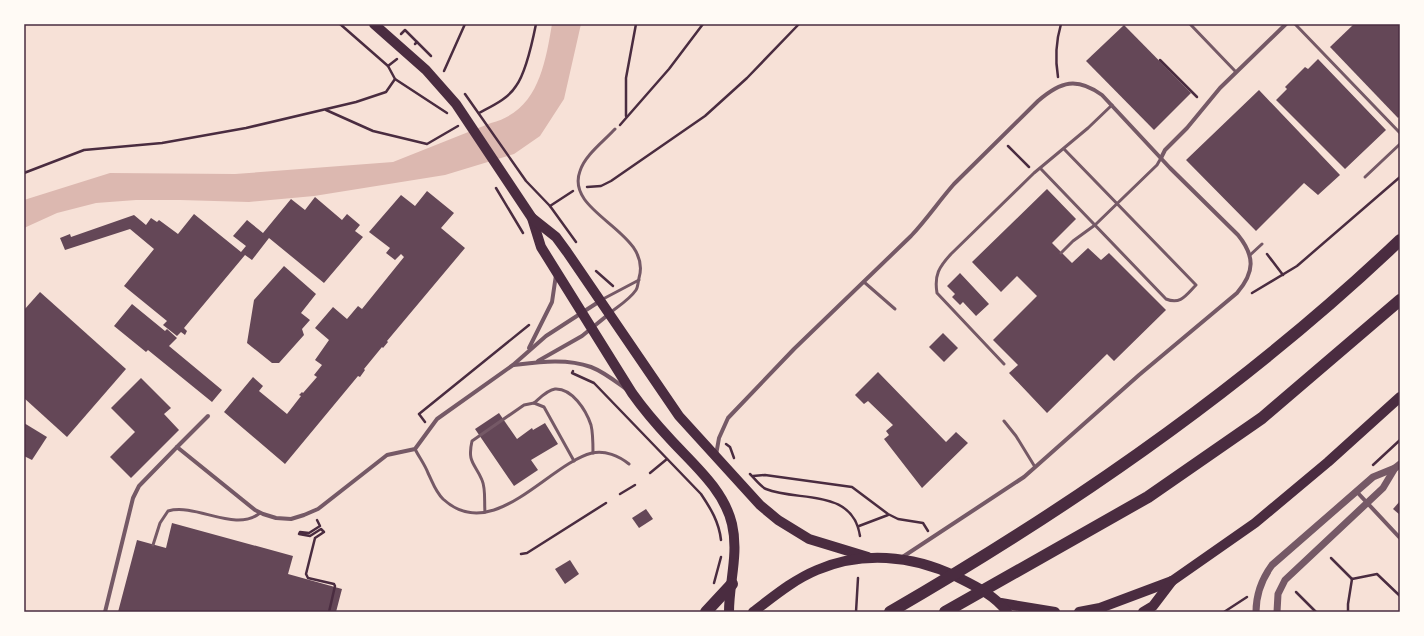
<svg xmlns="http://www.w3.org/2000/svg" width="1424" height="636" font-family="'IBM Plex Serif',serif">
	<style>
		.water { fill: #dcb8b0 }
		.building { fill: #644757 }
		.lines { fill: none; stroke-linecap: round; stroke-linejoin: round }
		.path { stroke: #4a2c40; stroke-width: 2.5 }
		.service { stroke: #755966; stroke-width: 3 }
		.minor { stroke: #755966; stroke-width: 4 }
		.tertiary { stroke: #755966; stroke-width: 7 }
		.primary { stroke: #4a2c40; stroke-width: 10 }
		.motorway { stroke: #4a2c40; stroke-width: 12 }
		.neatline { fill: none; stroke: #4a2c40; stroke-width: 1.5 }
	</style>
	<rect width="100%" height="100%" fill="#f7e1d7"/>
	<path class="water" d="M552 24H581L564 99 540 136 514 154 445 175 314 196 249 202 180 200H136L96 203 57 213 24 228V200L110 173 235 174 393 162 491 123C538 111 545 65 552 24Z"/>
	<g class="building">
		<path d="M1354 24H1400V116L1398 118 1330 47Z"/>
		<path d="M1124 25 1191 93 1154 130 1086 61Z"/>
		<path d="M1318 59 1386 130 1345 169 1276 100 1287 89 1285 87 1305 67 1308 69Z"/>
		<path d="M1259 90 1340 175 1318 195 1304 183 1256 231 1186 160Z"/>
		<path d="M1047 189 1076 219 1052 243 1072 263 1088 248 1101 260 1109 253 1166 310 1114 361 1107 354 1047 413 1009 373 1018 365 993 340 1037 296 1017 276 1001 292 972 262Z"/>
		<path d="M427 191 454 213 441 228 465 248 387 341 388 342 383 348 382 347 364 369 365 370 360 377 358 376 285 464 224 412 253 377 263 386 259 391 287 414 301 396 299 395 302 392 303 393 317 377 314 375 322 365 315 360 329 340 315 328 333 307 347 319 358 306 362 309 404 257 401 254 395 260 386 253 390 248 369 232 401 195 415 206Z"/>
		<path d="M315 197 342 220 347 214 360 225 355 231 363 237 324 283 269 238 252 260 245 255 184 328 187 331 185 335 181 332 177 336 163 325 167 321 124 286 154 249 130 229 65 250 60 238 70 234 71 237 134 215 146 225 151 218 157 222 159 220 178 234 194 214 241 252 246 246 233 236 247 220 263 233 291 199 305 210Z"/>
		<path d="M284 266 316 294 301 313 310 320 302 329 304 335 279 363H272L247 343 254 300Z"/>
		<path d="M960 273 989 304 976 316 963 302 960 305 952 297 955 294 947 286Z"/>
		<path d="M40 292 126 369 67 437 24 398V310Z"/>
		<path d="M132 304 165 331 167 329 177 338 169 346 222 390 212 402 148 350 146 352 114 326Z"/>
		<path d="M943 333 958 348 944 362 929 347Z"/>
		<path d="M878 372 946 442 956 432 968 443 922 488 884 439 889 435 886 431 893 425 868 401 864 404 855 395Z"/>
		<path d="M141 378 171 408 164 414 179 430 131 478 110 457 135 432 111 408Z"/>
		<path d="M499 413 517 439 532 428 533 430 545 423 558 444 531 460 538 470 514 486 475 429Z"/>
		<path d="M24 423 47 437 32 460 24 456Z"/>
		<path d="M1400 501V515L1393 509Z"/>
		<path d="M646 509 653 519 639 528 632 518Z"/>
		<path d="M172 523 293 556 288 574 342 589 336 612H118L137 540 166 548Z"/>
		<path d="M570 560 579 574 565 584 555 569Z"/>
	</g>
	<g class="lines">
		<g class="path">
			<path d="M401 34 405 30 417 42"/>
			<path d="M415 44 417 42 431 56"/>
			<path d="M1160 60 1197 97"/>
			<path d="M388 66 397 59"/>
			<path d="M444 71 465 24"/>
			<path d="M1058 77C1055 59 1056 41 1061 24"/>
			<path d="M395 79 447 113"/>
			<path d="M465 94 526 181 550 206 576 242"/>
			<path d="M326 110 373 131 427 144 458 126"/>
			<path d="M479 113C492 106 508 99 516 86 525 74 533 39 536 24"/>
			<path d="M626 116V78L636 24"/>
			<path d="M620 125 669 69 703 24"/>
			<path d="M1008 146 1029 167"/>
			<path d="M24 173 84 150 162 143 246 128 356 102 386 92 395 79 388 66 340 24"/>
			<path d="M587 187 601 186 611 181 705 116 747 78 799 24"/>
			<path d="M496 188 523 233"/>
			<path d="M550 206 573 191"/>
			<path d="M1267 254 1283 275"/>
			<path d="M596 271 613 286"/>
			<path d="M1252 293 1297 266 1400 177"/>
			<path d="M573 371 572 373 594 383 701 494C711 509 719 522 721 540"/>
			<path d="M425 422 419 414 529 325"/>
			<path d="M726 444 730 447 734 458"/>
			<path d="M1373 465 1400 440"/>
			<path d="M650 473 667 459"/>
			<path d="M750 474C755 479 761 487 766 489 799 502 853 488 860 536"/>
			<path d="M753 476 765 475 852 487 888 514 898 519 923 523 928 531"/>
			<path d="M620 494 635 485"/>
			<path d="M317 520 320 526 309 533 300 532 299 534 310 536 321 529 324 532 315 538 306 574 308 578 334 584 335 586 329 612"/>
			<path d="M859 526 888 515"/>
			<path d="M521 554 527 553 606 503"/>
			<path d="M1331 558 1352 579"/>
			<path d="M1352 579 1377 574 1400 596"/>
			<path d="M714 583 721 557"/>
			<path d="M1296 592 1316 612"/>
			<path d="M856 612 858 578"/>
			<path d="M1224 612 1247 597"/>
			<path d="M1348 612V604L1352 579"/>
		</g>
		<g class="service">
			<path d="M1190 24 1236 72"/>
			<path d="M1295 24 1400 133"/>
			<path d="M1041 169 1166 299C1181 305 1186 295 1196 285L1064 149"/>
			<path d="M1365 177 1400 144"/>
			<path d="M1061 253 1073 241 1095 225 1157 165 1161 158"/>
			<path d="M1250 255 1262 244"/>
			<path d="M864 282 895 309"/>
			<path d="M603 299 639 280"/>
			<path d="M611 312C619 306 630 299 636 290 638 287 638 282 639 278 653 231 564 214 580 171 585 155 604 141 615 129"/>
			<path d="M1004 364 937 293C934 275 939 267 951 254L1034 173 1088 128 1112 105"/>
			<path d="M534 403C540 398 547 390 555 389 572 388 586 410 591 425 593 433 593 444 593 453"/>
			<path d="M1004 421 1016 436 1035 467"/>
			<path d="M415 449C419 457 425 465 428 473 433 483 435 491 443 499 493 545 548 464 592 453 605 450 619 456 629 464"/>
			<path d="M485 512C484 502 486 489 482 480 475 463 467 463 472 441L524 405 534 403 544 407 574 461"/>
			<path d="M153 545 160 523 168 511C197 503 235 533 260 513"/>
		</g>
		<g class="minor">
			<path d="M1161 158 1165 150 1187 128 1220 88 1286 24"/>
			<path d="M529 348 552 302 556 275"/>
			<path d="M538 361 582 336 609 314"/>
			<path d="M514 365C539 362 566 358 591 367 604 372 615 381 626 389"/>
			<path d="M177 447 208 416"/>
			<path d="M716 455 719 438 728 418 794 349 911 236C927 219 939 201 954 184L1038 101C1061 81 1077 77 1102 95L1170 168 1238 235C1255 256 1255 272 1237 293L1139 375 1024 477 901 558"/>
			<path d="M1357 492 1400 538"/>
			<path d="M105 612 133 498 139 486 177 447 255 510 263 514 276 518 291 519 304 515 318 509 387 455 415 449 437 419 513 365 546 336 600 301"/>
		</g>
		<g class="tertiary">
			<path d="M1256 612C1256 594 1261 580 1272 565L1373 477 1395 468"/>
			<path d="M1277 612 1278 594 1285 580 1383 488 1395 468 1400 464"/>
		</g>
		<g class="primary">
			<path d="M374 24 426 70 456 104 532 218 541 247 632 393C644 410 657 425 671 440 694 465 724 490 732 524 739 554 729 582 729 612"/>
			<path d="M532 218 556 237 567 252 679 416 760 505 778 520 809 539 868 557"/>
			<path d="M1001 603 1055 612"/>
			<path d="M753 612C773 597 793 580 817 570 861 551 912 555 955 576 973 585 995 595 1007 612"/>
			<path d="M1079 612 1100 608 1172 581 1255 523 1328 462 1400 397"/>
			<path d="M1143 612 1153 606 1172 581"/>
		</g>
		<g class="motorway">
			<path d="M706 612 732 584"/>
			<path d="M890 612C1072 507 1248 385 1400 240"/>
			<path d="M945 612 1148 497 1262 418 1400 300"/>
		</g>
	</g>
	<rect width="1424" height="636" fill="none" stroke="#fffaf5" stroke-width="50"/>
	<rect x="25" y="25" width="1374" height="586" class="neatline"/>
</svg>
